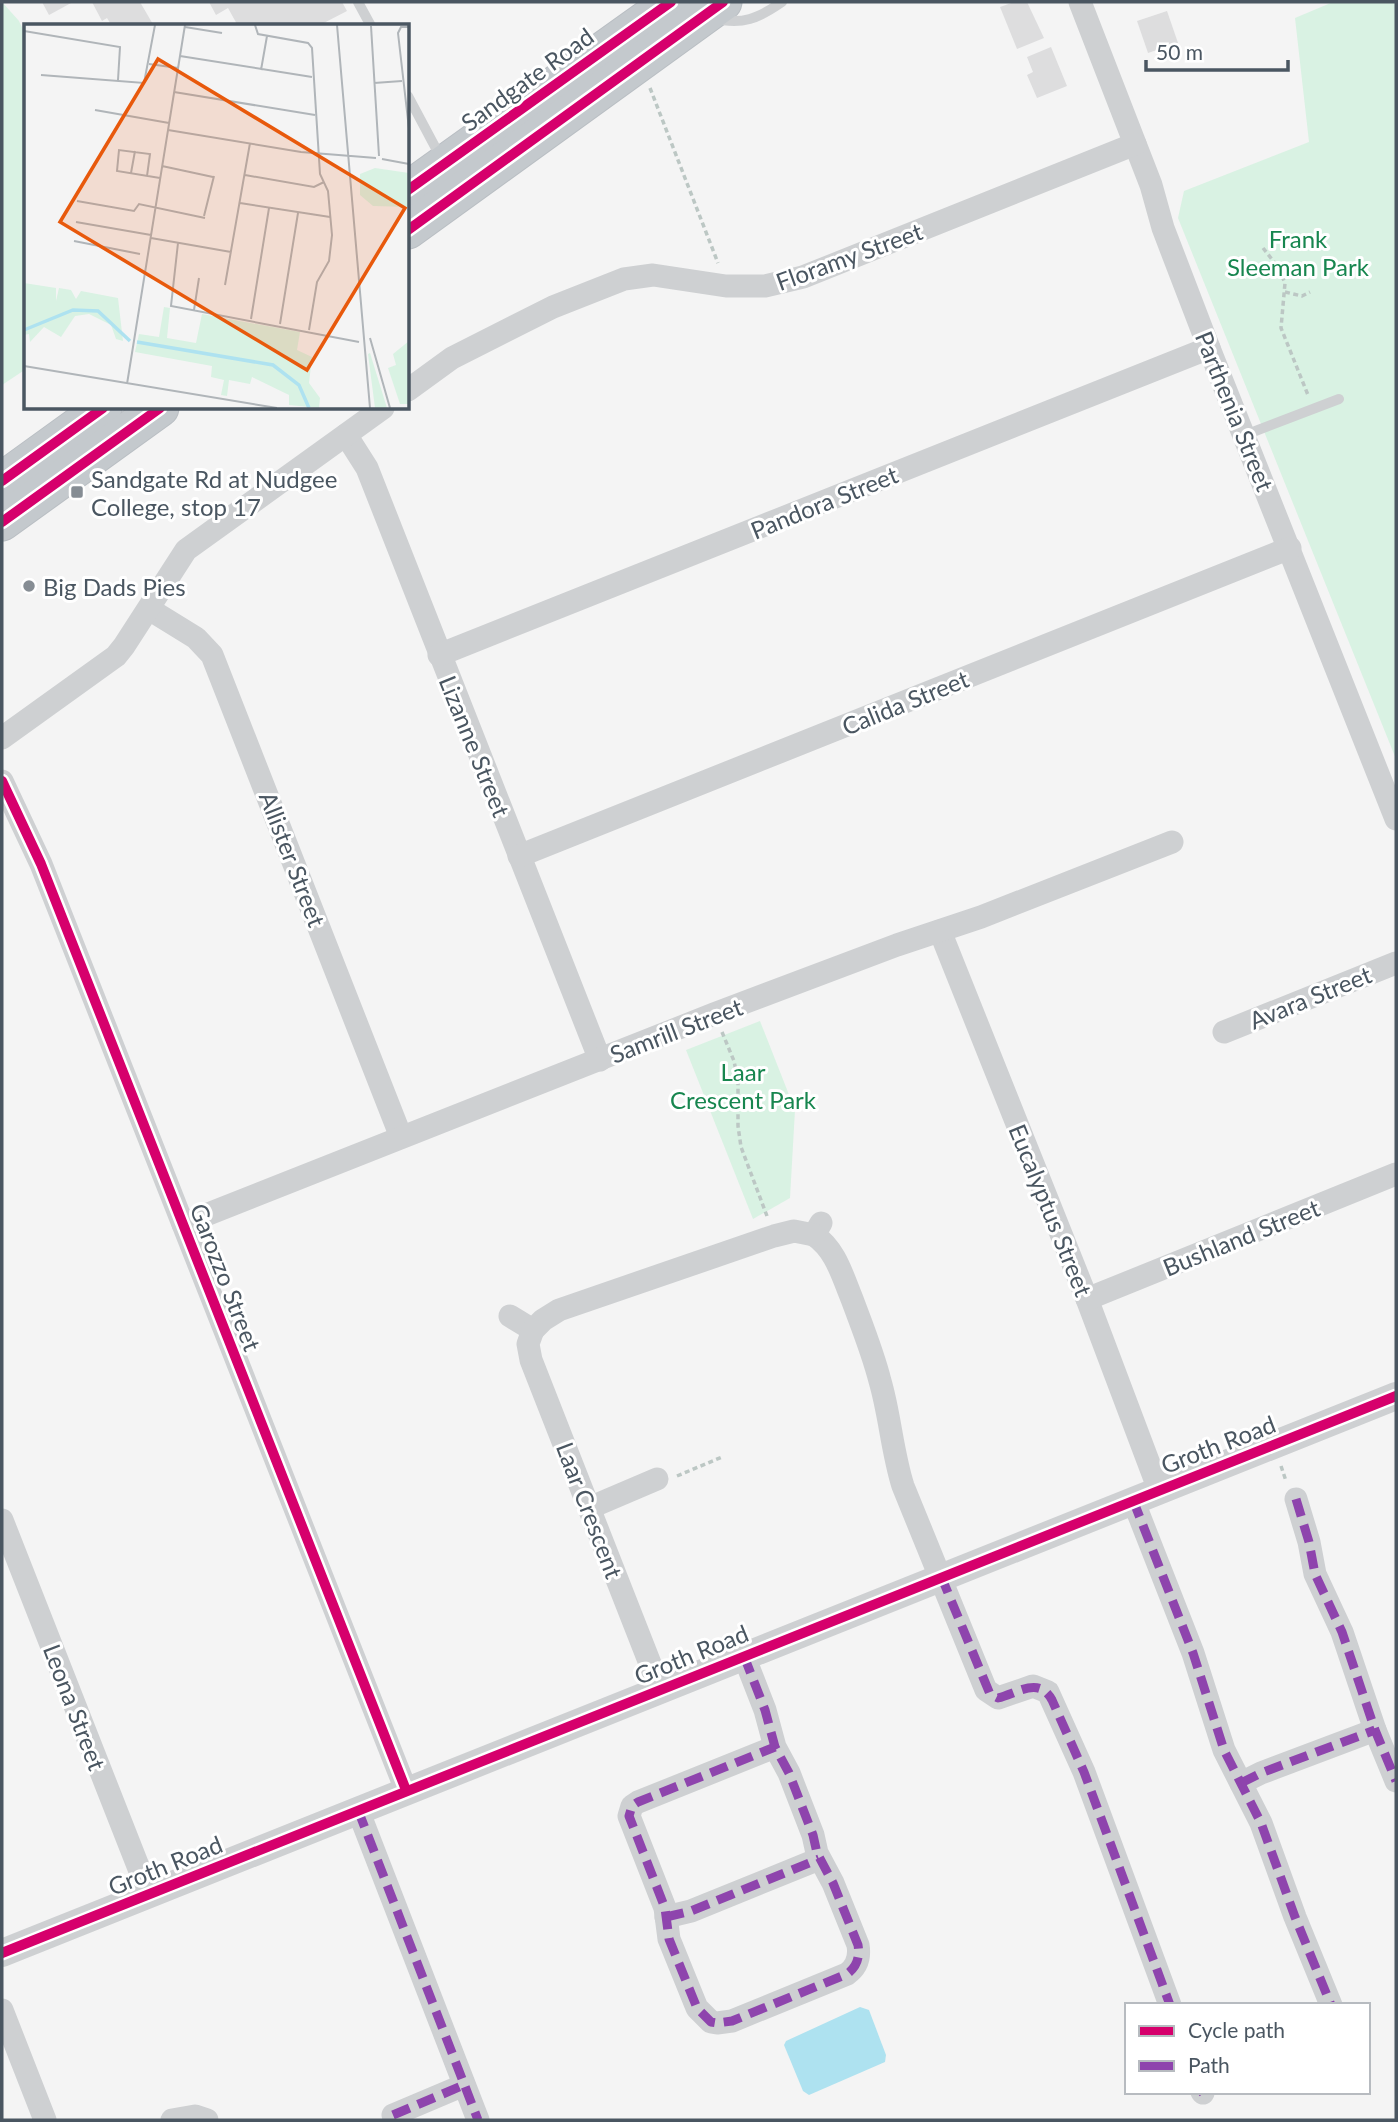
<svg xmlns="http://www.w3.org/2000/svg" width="1398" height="2122" font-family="Lato,sans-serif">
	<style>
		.green { fill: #d9f2e3 }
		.water { fill: #aee2f0 }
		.building { fill: #ddddde }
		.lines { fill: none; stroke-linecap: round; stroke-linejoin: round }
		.trunk-casing { stroke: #b9bec3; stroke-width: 39 }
		.path { stroke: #bcc7c4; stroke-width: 3.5; stroke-dasharray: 5 3.5; stroke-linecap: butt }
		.service { stroke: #ced0d2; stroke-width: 10 }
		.minor { stroke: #ced0d2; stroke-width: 23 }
		.tertiary { stroke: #ced0d2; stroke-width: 28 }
		.trunk { stroke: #c4c9cd; stroke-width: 37 }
		.quiet { stroke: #8e44ad; stroke-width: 9; stroke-dasharray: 18 9; stroke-linecap: butt }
		.cycleway-casing { stroke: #fff; stroke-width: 15 }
		.cycleway { stroke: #d6006c; stroke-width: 10 }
		.poi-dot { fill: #868d94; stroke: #fff; stroke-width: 2.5 }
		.labels { text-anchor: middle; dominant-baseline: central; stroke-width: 6; stroke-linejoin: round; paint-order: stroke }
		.street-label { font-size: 24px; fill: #4a5661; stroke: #fff }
		.park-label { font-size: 24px; fill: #17864f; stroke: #fff }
		.poi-label { font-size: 24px; fill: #4a5661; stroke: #fff; text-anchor: start }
		.inset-river { fill: none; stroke: #aee2f0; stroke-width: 3.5 }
		.inset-road { fill: none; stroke: #b0b5b9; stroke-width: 2 }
		.view { fill: #e8590c; fill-opacity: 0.15; stroke: #e8590c; stroke-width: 3.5 }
		.inset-edge { fill: none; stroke: #4a5661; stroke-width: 3.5 }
	</style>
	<rect width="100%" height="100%" fill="#f4f4f4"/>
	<g class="green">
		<path d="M2 2 19 21 26 36V369L2 385Z"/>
		<path d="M1333 2H1396V759L1178 218 1184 191 1309 142 1295 18Z"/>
		<path d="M760 1021 795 1110 790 1198 753 1219 686 1050Z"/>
	</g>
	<path class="water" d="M860 2007 869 2010 886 2055 885 2062 809 2095 803 2091 784 2045 786 2041Z"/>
	<g class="building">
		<path d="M42 2H73L49 15Z"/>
		<path d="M92 2H140L154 26H112L107 18 102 21Z"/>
		<path d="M209 2H342L347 11 318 26H238L228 8 216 15Z"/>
		<path d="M1014 2H1027L1044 38 1017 49 1000 7Z"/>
		<path d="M1167 11 1178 43 1148 53 1137 21Z"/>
		<path d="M1051 47 1067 86 1037 98 1027 75 1033 72 1027 57Z"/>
	</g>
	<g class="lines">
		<g class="trunk-casing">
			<g id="trunk">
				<path d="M408 190 671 2"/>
				<path d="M408 230 723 2"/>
				<path d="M2 481 103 408"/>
				<path d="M2 522 160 408"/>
			</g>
		</g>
		<g class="path">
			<path d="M650 88 718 263"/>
			<path d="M1263 248 1278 267 1285 283 1281 328 1308 395"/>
			<path d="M1285 292 1302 296 1310 292"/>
			<path d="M722 1032 734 1061 738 1081V1126L741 1147 767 1216"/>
			<path d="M1281 1466 1286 1481"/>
			<path d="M677 1476 722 1457"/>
		</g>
		<g class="service">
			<path d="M358 2 371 26"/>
			<path d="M713 18C742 26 759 18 782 2"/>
			<path d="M408 96 441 158"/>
			<path d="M1245 435 1339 399"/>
		</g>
		<g class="minor">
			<path d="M1080 2 1151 185 1163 228 1209 348 1396 819"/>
			<path d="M408 390 452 358 553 307 624 279 653 275 726 286H765L803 277 1135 144"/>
			<path d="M346 435 367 468 600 1060"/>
			<path d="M149 609 196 638 212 655 401 1137"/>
			<path d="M439 655 1209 348"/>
			<path d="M2 738 116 656 124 646 186 550 383 408"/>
			<path d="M2 781 41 864 406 1790"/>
			<path d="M519 856 1290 548"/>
			<path d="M940 931 1087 1299 1159 1490"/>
			<path d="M1224 1032 1396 963"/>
			<path d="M821 1223 814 1235C836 1250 842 1275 852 1299 862 1326 873 1353 880 1381 890 1415 892 1451 903 1486L986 1690 998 1698 1033 1686 1048 1692 1084 1772 1170 2005"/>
			<path d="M183 1224 714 1014 897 945 981 917 1172 842"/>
			<path d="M1087 1299 1396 1174"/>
			<path d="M510 1316 533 1330 543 1320 559 1310 774 1236 794 1231 814 1235"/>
			<path d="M533 1330 528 1344 531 1360 660 1689"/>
			<path d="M1296 1499 1309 1542 1315 1574 1342 1632 1375 1730 1396 1781"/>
			<path d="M1133 1500 1193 1653 1224 1750 1261 1823 1295 1917 1331 2005"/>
			<path d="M589 1508 657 1479"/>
			<path d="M2 1520 149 1894"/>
			<path d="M744 1656 765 1710 775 1747 789 1773 813 1835 817 1853 833 1883 858 1945C860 1957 857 1967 847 1974L732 2021 717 2023 711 2022 697 2008 669 1939 665 1908 629 1816 632 1806 638 1802 775 1747"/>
			<path d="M1241 1783 1261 1773 1375 1730"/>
			<path d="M358 1810 478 2120"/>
			<path d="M666 1917 691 1911 819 1859"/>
			<path d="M2 2010 45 2120"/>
			<path d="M1202 2092 1203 2093"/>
			<path d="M393 2115 464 2085"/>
			<path d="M172 2120 195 2116 207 2120"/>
		</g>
		<path class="tertiary" d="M2 1953 1396 1396"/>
		<use href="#trunk" class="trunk"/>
		<g class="quiet">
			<path d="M1296 1499 1309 1542 1315 1574 1342 1632 1375 1730 1396 1781"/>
			<path d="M1133 1500 1193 1653 1224 1750 1261 1823 1295 1917 1331 2005"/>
			<path d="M941 1576 990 1694 998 1698C1018 1693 1039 1676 1052 1700L1084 1772 1170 2005"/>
			<path d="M744 1656 765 1710 775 1747 789 1773 813 1835 817 1853 833 1883 858 1945C860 1957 857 1967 847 1974L732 2021 717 2023 711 2022 697 2008 669 1939 665 1908 629 1816 632 1806 638 1802 775 1747"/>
			<path d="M1241 1783 1261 1773 1375 1730"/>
			<path d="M358 1810 478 2120"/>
			<path d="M666 1917 691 1911 819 1859"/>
			<path d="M1202 2092 1203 2093"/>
			<path d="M393 2115 464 2085"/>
		</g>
		<g class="cycleway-casing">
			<g id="cycleway">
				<path d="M408 190 671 2"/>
				<path d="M408 230 723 2"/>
				<path d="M2 481 103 408"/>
				<path d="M2 522 160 408"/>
				<path d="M2 781 41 864 406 1790"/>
				<path d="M2 1953 1396 1396"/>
			</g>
		</g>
		<use href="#cycleway" class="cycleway"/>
	</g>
	<g class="poi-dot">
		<rect x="70" y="485" width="14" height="14" rx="3.5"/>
		<circle cx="29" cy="586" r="7"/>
	</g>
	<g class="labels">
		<g class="street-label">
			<text transform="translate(527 79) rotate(-36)">Sandgate Road</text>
			<text transform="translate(849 256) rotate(-20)">Floramy Street</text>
			<text transform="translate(1235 411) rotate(68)">Parthenia Street</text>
			<text transform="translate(824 502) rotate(-22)">Pandora Street</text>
			<text transform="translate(905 702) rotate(-22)">Calida Street</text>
			<text transform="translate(475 746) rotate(68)">Lizanne Street</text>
			<text transform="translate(293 859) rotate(69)">Allister Street</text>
			<text transform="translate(1310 997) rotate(-22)">Avara Street</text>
			<text transform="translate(676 1030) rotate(-21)">Samrill Street</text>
			<text transform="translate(1051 1210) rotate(68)">Eucalyptus Street</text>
			<text transform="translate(1241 1237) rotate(-22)">Bushland Street</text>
			<text transform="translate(226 1277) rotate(69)">Garozzo Street</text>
			<text transform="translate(1218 1444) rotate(-21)">Groth Road</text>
			<text transform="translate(590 1510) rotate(69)">Laar Crescent</text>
			<text transform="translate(691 1654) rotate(-22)">Groth Road</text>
			<text transform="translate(75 1707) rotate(69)">Leona Street</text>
			<text transform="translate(165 1865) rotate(-22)">Groth Road</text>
		</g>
		<g class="park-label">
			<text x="1298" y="238">Frank<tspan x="1298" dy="28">Sleeman Park</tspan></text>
			<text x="743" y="1071">Laar<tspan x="743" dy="28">Crescent Park</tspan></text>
		</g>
		<g class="poi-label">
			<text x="91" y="478">Sandgate Rd at Nudgee<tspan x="91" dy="28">College, stop 17</tspan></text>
			<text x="43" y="586">Big Dads Pies</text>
		</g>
	</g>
	<g transform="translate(24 24)">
		<rect width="385" height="385" fill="#f4f4f4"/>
		<path d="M351 144 385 149V183L349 182 336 171V150ZM0 259 32 264V277L35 264 47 266 52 275 57 267 94 274 99 317 92 315 87 301 65 290 51 292 37 313 20 303 6 318 5 310 0 311ZM140 283 146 284 143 314 172 319 178 290 276 308 273 326 288 333 285 359 296 374 295 384 265 381V371L228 353 226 360 205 356 203 372 197 371 200 356 187 353 188 342 111 328 115 310 135 313ZM385 317V380H376L364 344 372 341 369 330ZM344 330 346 329 363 384H351Z" fill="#d9f2e3"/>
		<path class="inset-river" d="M0 306 49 286 74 287 106 317M113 318 249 341 275 361 285 384"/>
		<path class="inset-road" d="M231 1 234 10 284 19 288 24 296 150 304 167 308 211 305 237 293 258 285 306M313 1 346 384M347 2 355 132M161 3 198 9M385 3H377L374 9 385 105M0 7 96 23 94 56M156 32 288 53M125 40 154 44M237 46 243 12M17 51 120 59 131 1M350 59 378 57M150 68 291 91M71 86 145 99M144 106 277 128 352 134M358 135 385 140M138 142 189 153M107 149 111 127M221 151 290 163 300 158M123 152 126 130 95 126 93 147 136 154M53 177 110 187 115 180 181 194M216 179 306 193M180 192 190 152M52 198 127 211M127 214 207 228M50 217 116 230M154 219 147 282 335 318M201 261 226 119M170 286 175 254M227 295 245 184M256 300 274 189M346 314 366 384M0 342 253 384M103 360 161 1"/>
		<path class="view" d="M134 35 381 184 283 346 36 198Z"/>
		<rect width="385" height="385" class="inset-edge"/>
	</g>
	<rect width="1398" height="2122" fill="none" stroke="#4a5661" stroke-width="7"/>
	<rect x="1125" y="2003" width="245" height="91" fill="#ffffff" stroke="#b7bbc0" stroke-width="2"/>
	<rect x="1139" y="2026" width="35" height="10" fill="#d6006c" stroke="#b7bbc0" stroke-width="2"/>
	<text x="1188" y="2038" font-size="21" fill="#4a5661">Cycle path</text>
	<rect x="1139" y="2061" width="35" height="10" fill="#8e44ad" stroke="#b7bbc0" stroke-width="2"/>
	<text x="1188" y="2073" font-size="21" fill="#4a5661">Path</text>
	<path d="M1146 60v10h142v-10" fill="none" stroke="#4a5661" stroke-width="3.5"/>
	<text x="1156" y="60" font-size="21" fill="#4a5661" stroke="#ffffff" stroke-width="5" paint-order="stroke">50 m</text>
</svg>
